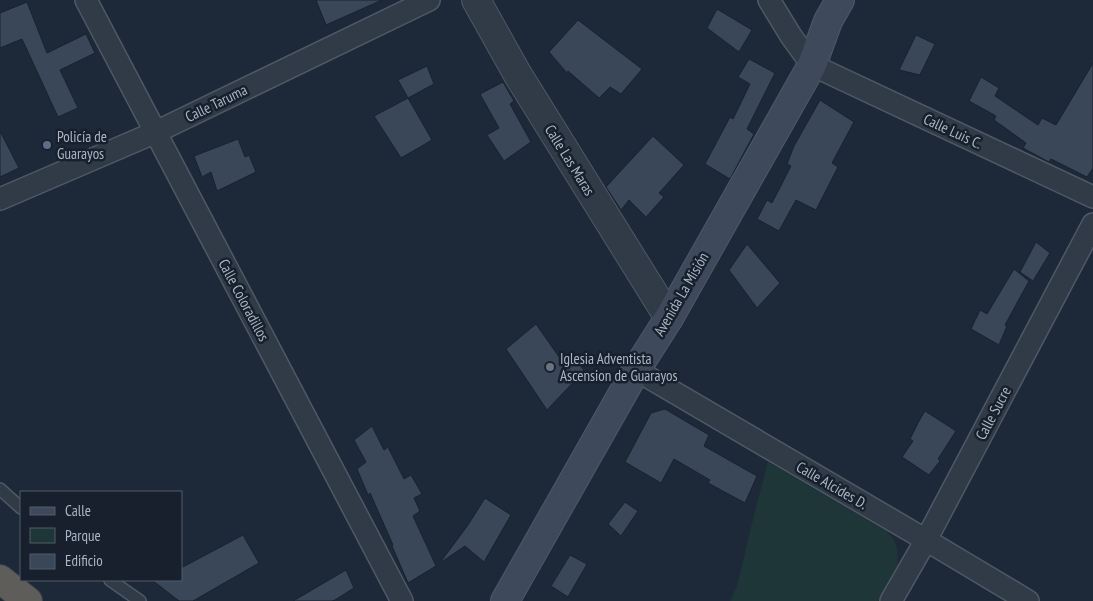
<svg xmlns="http://www.w3.org/2000/svg" width="1093" height="601" font-family="'PT Sans Narrow',sans-serif">
	<style>
		.green { fill: #1f3639 }
		.building { fill: #394758; stroke: #19222e }
		.lines { fill: none; stroke-linecap: round; stroke-linejoin: round }
		.service-casing { stroke: #4e5966; stroke-width: 14 }
		.minor-casing { stroke: #4e5966; stroke-width: 24 }
		.tertiary-casing { stroke: #4e5966; stroke-width: 30 }
		.secondary-casing { stroke: #4e5966; stroke-width: 30 }
		.trunk-casing { stroke: #39434f; stroke-width: 30 }
		.service { stroke: #313b48; stroke-width: 11 }
		.minor { stroke: #313b48; stroke-width: 21 }
		.tertiary { stroke: #313b48; stroke-width: 28 }
		.secondary { stroke: #3e4a5b; stroke-width: 28 }
		.trunk { stroke: #5e5d5a; stroke-width: 28 }
		.service-dot { fill: #5c6f8a; stroke: #17202c; stroke-width: 2 }
		.worship-dot { fill: #6b7280; stroke: #17202c; stroke-width: 2 }
		.labels { text-anchor: middle; dominant-baseline: central; stroke-width: 5; stroke-linejoin: round; paint-order: stroke }
		.street-label { font-size: 15px; fill: #aab6c5; stroke: #17202c }
		.poi-label { font-size: 15px; fill: #aab6c5; stroke: #17202c; text-anchor: start }
	</style>
	<rect width="100%" height="100%" fill="#1d2938"/>
	<path class="green" d="M768 462 886 531 893 538 897 548 898 564 878 601H730L737 586 756 507Z"/>
	<g class="building">
		<path d="M316 0H382L326 25Z"/>
		<path d="M27 2 47 53 86 34 95 53 60 70 78 108 58 117 22 39 0 48V13Z"/>
		<path d="M717 9 752 30 739 52 707 28Z"/>
		<path d="M578 20 642 69 621 94 610 87 599 98 568 71 567 73 549 52Z"/>
		<path d="M916 35 935 44 920 75 899 70Z"/>
		<path d="M749 59 775 73 747 129 754 134 730 179 705 164 730 117 733 119 750 84 738 77Z"/>
		<path d="M1093 63V168L1087 177 1051 159 1049 162 1023 148 1026 143 994 120 996 116 969 101 981 77 999 88 995 96 1038 125 1042 118 1056 125Z"/>
		<path d="M427 66 434 84 408 98 398 80Z"/>
		<path d="M503 82 514 101 510 104 531 142 504 161 487 135 499 128 480 94Z"/>
		<path d="M408 98 432 140 401 158 374 116Z"/>
		<path d="M820 100 854 122 832 163 838 167 816 210 796 200 779 231 757 219 767 200 772 203 791 166 787 164 794 146Z"/>
		<path d="M0 131 19 168 0 177Z"/>
		<path d="M653 136 684 165 659 193 664 197 646 217 629 200 621 210 606 187Z"/>
		<path d="M238 139 245 157 249 155 256 172 217 191 211 172 202 177 194 156Z"/>
		<path d="M1036 242 1050 253 1033 281 1020 272Z"/>
		<path d="M747 244 780 283 757 308 729 270Z"/>
		<path d="M1014 269 1029 281 1005 325 1007 326 999 345 971 329 980 310 987 314Z"/>
		<path d="M536 324 564 364 572 353 584 371 547 410 506 349Z"/>
		<path d="M665 409 709 435 704 446 757 476 745 503 708 483 710 480 674 459 661 483 625 462 651 413Z"/>
		<path d="M925 411 956 431 938 459 940 461 929 475 902 457 913 441 910 439 919 421Z"/>
		<path d="M372 426 384 450 388 447 404 479 411 475 422 494 414 498 420 511 413 516 436 566 408 583 392 546 393 545 370 493 368 495 357 469 366 462 354 440Z"/>
		<path d="M485 498 511 515 484 562 465 546 443 561 442 560 468 525Z"/>
		<path d="M625 502 638 511 621 536 608 524Z"/>
		<path d="M243 535 259 563 193 601H179L152 580H181V568Z"/>
		<path d="M570 555 587 564 568 597 551 586Z"/>
		<path d="M346 570 354 588 335 600 332 601H293Z"/>
	</g>
	<g class="lines">
		<g class="service-casing">
			<g id="service">
				<path d="M0 489 21 508"/>
				<path d="M110 580 140 601"/>
			</g>
		</g>
		<g class="minor-casing">
			<g id="minor">
				<path d="M86 0 402 601"/>
				<path d="M769 0 791 36 812 65 1093 197"/>
				<path d="M0 199 156 132 429 0"/>
				<path d="M636 370 926 540 1028 601"/>
				<path d="M891 601 926 540 1093 224"/>
			</g>
		</g>
		<g class="tertiary-casing">
			<path id="tertiary" d="M476 0 518 75 669 318"/>
		</g>
		<g class="secondary-casing">
			<path id="secondary" d="M505 601 636 370 669 318 812 65 828 21 840 0"/>
		</g>
		<g class="trunk-casing">
			<path id="trunk" d="M0 579 28 601"/>
		</g>
		<use href="#service" class="service"/>
		<use href="#minor" class="minor"/>
		<use href="#tertiary" class="tertiary"/>
		<use href="#secondary" class="secondary"/>
		<use href="#trunk" class="trunk"/>
	</g>
	<circle class="service-dot" cx="47" cy="145" r="5"/>
	<circle class="worship-dot" cx="550" cy="367" r="5"/>
	<g class="labels">
		<g class="street-label">
			<text transform="translate(216 103) rotate(-26)">Calle Taruma</text>
			<text transform="translate(953 131) rotate(25)">Calle Luis C.</text>
			<text transform="translate(570 160) rotate(58)">Calle Las Maras</text>
			<text transform="translate(681 294) rotate(-60)">Avenida La Misión</text>
			<text transform="translate(244 300) rotate(62)">Calle Coloradillos</text>
			<text transform="translate(993 413) rotate(-62)">Calle Sucre</text>
			<text transform="translate(832 485) rotate(30)">Calle Alcides D.</text>
		</g>
		<g class="poi-label">
			<text x="57" y="136">Policía de<tspan x="57" dy="17">Guarayos</tspan></text>
			<text x="560" y="358">Iglesia Adventista<tspan x="560" dy="17">Ascension de Guarayos</tspan></text>
		</g>
	</g>
	<rect x="20" y="491" width="162" height="90" fill="#17202c" stroke="#525c69"/>
	<rect x="30" y="507" width="25" height="8" fill="#3e4a5b" stroke="#525c69"/>
	<text x="65" y="516" font-size="15" fill="#aab6c5">Calle</text>
	<rect x="30" y="528" width="25" height="15" fill="#1f3639" stroke="#525c69"/>
	<text x="65" y="541" font-size="15" fill="#aab6c5">Parque</text>
	<rect x="30" y="554" width="25" height="15" fill="#394758" stroke="#525c69"/>
	<text x="65" y="566" font-size="15" fill="#aab6c5">Edificio</text>
</svg>
